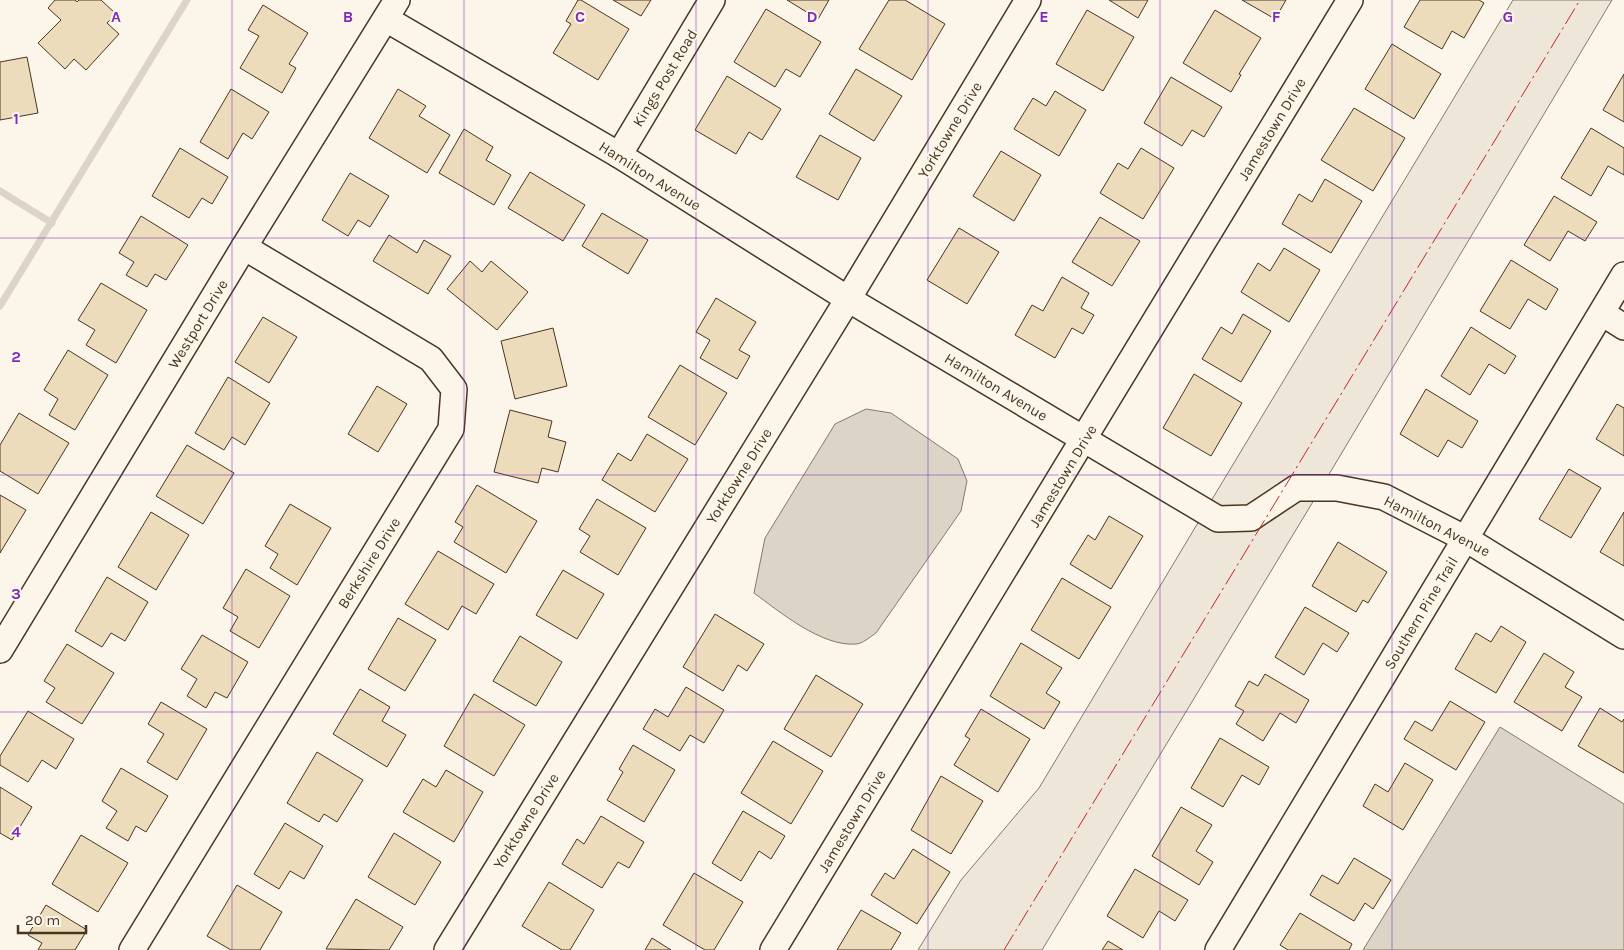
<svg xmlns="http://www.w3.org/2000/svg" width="1624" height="950" font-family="Karla,sans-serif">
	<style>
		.green { fill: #ede6d9; stroke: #887966 }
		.water { fill: #dcd4c6; stroke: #887966 }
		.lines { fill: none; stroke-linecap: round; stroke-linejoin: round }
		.stream { stroke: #dcd4c6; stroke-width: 7 }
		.building { fill: #ecdcbc; stroke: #4a3520 }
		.minor-casing { stroke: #4a3520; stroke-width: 28 }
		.minor { stroke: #fbf6e9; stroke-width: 25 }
		.power { stroke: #c62828; stroke-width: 1; stroke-dasharray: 18 4 2.5 4; stroke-linecap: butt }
		.grid { fill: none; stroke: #7b2cbf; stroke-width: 1; stroke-opacity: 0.55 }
		.labels { text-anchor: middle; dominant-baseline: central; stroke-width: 4; stroke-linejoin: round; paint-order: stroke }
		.street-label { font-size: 15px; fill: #4a3520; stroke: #fbf6e9 }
		.grid-label { font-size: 16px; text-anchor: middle; font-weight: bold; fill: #7b2cbf; stroke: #fbf6e9; stroke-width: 4; stroke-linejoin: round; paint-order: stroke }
	</style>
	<rect width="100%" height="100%" fill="#fbf6e9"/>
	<g class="green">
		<path d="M1513 0H1612L1328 476H1295L1288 478 1246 506 1220 507 1211 501Z"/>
		<path d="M1301 500H1314L1042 950H918L961 880 1039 788 1199 521 1253 530 1259 528Z"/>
	</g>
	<g class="water">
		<path d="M866 409 891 413 958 459 967 481 961 511 876 633C870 637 862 644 856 644 822 647 780 612 754 593L765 538 835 424Z"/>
		<path d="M1500 727 1624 804V950H1363Z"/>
	</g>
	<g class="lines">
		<g class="stream">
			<path d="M0 191 52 223"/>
			<path d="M0 306 187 0"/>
		</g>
	</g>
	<g class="building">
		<path d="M55 0H75L77 2 79 0H101L116 14 107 23 119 34 86 70 74 59 65 69 38 43 61 20 48 8Z"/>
		<path d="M578 0H581L629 29 598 80 553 53 571 24 566 21Z"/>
		<path d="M613 0H651L641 16Z"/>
		<path d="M787 0H829L818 19Z"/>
		<path d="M889 0H905L945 24 912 80 859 49Z"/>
		<path d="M1109 0H1148L1138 18Z"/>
		<path d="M1242 0H1286L1275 19Z"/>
		<path d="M1420 0H1479L1484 3 1464 38 1452 31 1442 49 1404 27Z"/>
		<path d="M263 5 308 33 289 64 296 68 282 93 240 68 259 36 248 30Z"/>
		<path d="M766 9 821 42 800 77 786 69 775 87 734 62Z"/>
		<path d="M1087 10 1134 37 1103 91 1056 64Z"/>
		<path d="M1215 10 1261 38 1239 74 1241 75 1231 92 1183 63Z"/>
		<path d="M1392 44 1441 74 1414 119 1365 89Z"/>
		<path d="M27 57 38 113 0 120V62Z"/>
		<path d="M856 69 902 96 874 141 829 114Z"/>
		<path d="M1624 74V122L1603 110Z"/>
		<path d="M727 76 781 109 762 140 749 132 736 154 695 130Z"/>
		<path d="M1171 77 1222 107 1204 137 1192 130 1182 146 1144 123Z"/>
		<path d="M231 89 269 112 252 139 243 133 228 159 200 142Z"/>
		<path d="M398 89 426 106 419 116 450 135 427 173 369 138Z"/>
		<path d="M1055 91 1086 110 1059 156 1014 129 1033 98 1046 106Z"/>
		<path d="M1354 108 1405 138 1373 191 1321 160Z"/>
		<path d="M1591 128 1624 148V175L1608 166 1591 196 1561 178Z"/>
		<path d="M464 129 493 147 486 160 511 175 494 205 439 173Z"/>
		<path d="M820 135 861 158 838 200 796 177Z"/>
		<path d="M180 148 228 177 212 204 202 198 189 218 152 196Z"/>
		<path d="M1141 148 1174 168 1143 219 1100 193 1118 163 1128 169Z"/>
		<path d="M1001 151 1041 175 1014 221 973 196Z"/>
		<path d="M530 172 585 205 563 241 508 208Z"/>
		<path d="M350 173 389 196 370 227 358 220 348 236 322 220Z"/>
		<path d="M1325 179 1362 201 1331 253 1282 224 1299 194 1312 202Z"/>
		<path d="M1554 196 1597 222 1585 241 1568 231 1550 261 1524 245Z"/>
		<path d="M602 213 648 240 628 274 582 246Z"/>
		<path d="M141 216 188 245 166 280 155 274 147 287 126 275 134 262 119 253Z"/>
		<path d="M1100 217 1140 241 1112 286 1072 262Z"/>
		<path d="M959 228 999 252 967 304 927 280Z"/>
		<path d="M389 235 417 253 424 240 451 256 428 294 373 261Z"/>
		<path d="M1284 248 1320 270 1289 322 1241 292 1258 263 1270 271Z"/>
		<path d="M1511 260 1558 289 1546 310 1528 299 1510 329 1480 311Z"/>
		<path d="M470 261 482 272 491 261 528 292 497 330 447 289Z"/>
		<path d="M1062 277 1089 293 1081 308 1094 315 1083 334 1072 328 1055 358 1015 335 1032 305 1043 311Z"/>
		<path d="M101 283 147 310 116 363 86 345 95 330 78 320Z"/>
		<path d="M716 298 756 322 739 350 750 356 737 379 700 358 710 340 696 332Z"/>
		<path d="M1243 314 1271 331 1241 382 1202 359 1221 327 1232 334Z"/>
		<path d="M263 317 297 337 269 383 235 362Z"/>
		<path d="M1471 327 1516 356 1505 374 1489 364 1470 395 1441 376Z"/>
		<path d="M553 328 567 386 515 399 501 341Z"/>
		<path d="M68 350 108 375 75 430 49 415 58 399 44 390Z"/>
		<path d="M680 365 727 393 695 445 648 417Z"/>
		<path d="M1194 374 1242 403 1211 456 1163 428Z"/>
		<path d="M228 377 270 403 245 445 232 437 224 450 195 433Z"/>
		<path d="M377 386 407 404 378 452 348 434Z"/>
		<path d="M1426 389 1478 421 1462 448 1448 440 1438 457 1400 434Z"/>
		<path d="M1617 404 1624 408V456L1596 439Z"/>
		<path d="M510 410 552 421 548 437 566 442 558 472 542 468 538 483 494 472Z"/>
		<path d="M19 413 69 443 38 494 0 471V445Z"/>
		<path d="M647 434 688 459 655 512 602 480 618 453 631 461Z"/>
		<path d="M187 445 234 473 203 524 156 496Z"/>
		<path d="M1569 469 1601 488 1571 538 1539 519Z"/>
		<path d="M477 485 537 521 506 573 454 542 463 527 455 522Z"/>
		<path d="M0 495 26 510 0 553Z"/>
		<path d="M597 499 646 528 618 575 580 552 590 536 579 529Z"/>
		<path d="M290 504 331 528 297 585 270 568 278 554 265 546Z"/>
		<path d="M151 512 189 535 156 590 118 567Z"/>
		<path d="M1624 512V566L1600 552Z"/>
		<path d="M1109 516 1143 536 1111 589 1070 564 1088 535 1095 540Z"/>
		<path d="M1338 542 1387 572 1368 603 1363 600 1356 612 1312 586Z"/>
		<path d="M438 551 494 584 476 614 462 606 448 630 405 604Z"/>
		<path d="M246 569 290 596 259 648 230 631 238 617 223 608Z"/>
		<path d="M563 570 604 594 577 639 536 615Z"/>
		<path d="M107 577 148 602 125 641 111 633 102 647 75 631Z"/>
		<path d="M1062 578 1111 607 1079 659 1031 630Z"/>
		<path d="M1305 607 1349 633 1337 652 1323 643 1304 675 1275 657Z"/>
		<path d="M715 614 764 644 747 671 738 665 723 691 683 667Z"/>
		<path d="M398 618 436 640 405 691 368 669Z"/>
		<path d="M1501 626 1526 642 1496 693 1455 669 1476 633 1491 642Z"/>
		<path d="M202 635 248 662 227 698 215 692 206 708 187 696 197 679 181 669Z"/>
		<path d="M520 636 562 662 536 706 493 681Z"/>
		<path d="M1021 643 1062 668 1046 693 1060 702 1044 729 990 696Z"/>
		<path d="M67 644 114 673 82 724 46 702 55 688 44 681Z"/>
		<path d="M1544 653 1574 672 1565 687 1582 697 1562 731 1514 702Z"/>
		<path d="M1265 674 1309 700 1296 723 1280 713 1263 741 1236 724 1244 711 1235 706 1249 681 1258 686Z"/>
		<path d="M816 675 863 704 831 757 784 729Z"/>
		<path d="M686 687 724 710 704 743 690 735 680 751 643 729 655 709 668 717Z"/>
		<path d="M360 689 390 707 382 721 406 735 387 767 333 734Z"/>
		<path d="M474 694 525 725 494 776 444 746Z"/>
		<path d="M1450 701 1485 722 1456 770 1404 739 1415 721 1432 731Z"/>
		<path d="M161 702 207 729 177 780 147 762 164 734 148 724Z"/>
		<path d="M1600 708 1622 722 1624 719V773L1578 746Z"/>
		<path d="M981 709 1030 739 998 792 954 765 970 739 965 736Z"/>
		<path d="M28 711 74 739 56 769 42 760 28 782 0 765V756Z"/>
		<path d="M1220 738 1269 767 1259 785 1242 775 1223 807 1191 788Z"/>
		<path d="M773 741 823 771 791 824 741 793Z"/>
		<path d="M633 745 675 770 644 822 607 800 623 772 619 769Z"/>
		<path d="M317 752 363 780 337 822 324 814 319 822 287 803Z"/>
		<path d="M1405 763 1433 780 1403 830 1363 806 1375 784 1388 792Z"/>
		<path d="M121 768 168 796 146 832 136 826 128 841 106 828 117 811 102 801Z"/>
		<path d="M446 770 483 792 454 842 403 812 423 779 436 787Z"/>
		<path d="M941 776 983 801 951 854 911 830Z"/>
		<path d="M0 787 32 807 12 840 0 833Z"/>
		<path d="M1181 807 1212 825 1196 851 1213 862 1199 885 1152 856Z"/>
		<path d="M743 811 785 836 771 859 759 851 741 881 712 863Z"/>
		<path d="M601 816 644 842 629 868 618 862 602 888 562 864 577 839 584 844Z"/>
		<path d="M285 823 323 846 304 879 290 871 279 889 254 874Z"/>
		<path d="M394 833 441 862 415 905 368 877Z"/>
		<path d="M81 835 128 863 98 912 52 884Z"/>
		<path d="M913 849 950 872 917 924 871 895 885 873 894 879Z"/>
		<path d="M1354 858 1391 880 1373 909 1365 903 1354 921 1310 895 1322 875 1338 884Z"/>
		<path d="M1135 869 1188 900 1175 921 1159 911 1143 938 1107 916Z"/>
		<path d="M694 873 743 902 714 950H705L663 925Z"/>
		<path d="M549 882 594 910 570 950H562L522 926Z"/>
		<path d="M237 885 282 912 260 950H231L207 936Z"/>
		<path d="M356 899 403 927 389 950 326 949Z"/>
		<path d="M46 905 87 930 75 950H38L42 943 28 935Z"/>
		<path d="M861 910 901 933 891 950H837Z"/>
		<path d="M1300 913 1352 944 1349 950H1288L1280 945Z"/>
		<path d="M652 938 671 950H645Z"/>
		<path d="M1108 941 1123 950H1102Z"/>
	</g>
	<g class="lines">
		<g class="minor-casing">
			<g id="minor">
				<path d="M386 19 619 155 848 299 1218 519 1251 518 1296 488H1337L1384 497 1466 539 1624 636"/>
				<path d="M619 155 712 0"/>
				<path d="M1602 313 1624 327"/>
				<path d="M0 650 244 247 397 0"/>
				<path d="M132 950 451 429 454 389 431 359 244 247"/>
				<path d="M447 950 848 299 1028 0"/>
				<path d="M773 950 1350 0"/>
				<path d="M1218 950 1624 275"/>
			</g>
		</g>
		<use href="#minor" class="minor"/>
		<path class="power" d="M1004 950 1580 0"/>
	</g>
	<path class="grid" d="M232 0V950M464 0V950M696 0V950M928 0V950M1160 0V950M1392 0V950M0 238H1624M0 475H1624M0 712H1624"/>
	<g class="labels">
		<g class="street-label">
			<text transform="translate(665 78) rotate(-59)">Kings Post Road</text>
			<text transform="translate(1272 129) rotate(-59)">Jamestown Drive</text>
			<text transform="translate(950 130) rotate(-59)">Yorktowne Drive</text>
			<text transform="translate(650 176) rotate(32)">Hamilton Avenue</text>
			<text transform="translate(198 324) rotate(-59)">Westport Drive</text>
			<text transform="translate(996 387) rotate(31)">Hamilton Avenue</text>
			<text transform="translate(739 476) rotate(-58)">Yorktowne Drive</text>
			<text transform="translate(1063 476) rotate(-59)">Jamestown Drive</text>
			<text transform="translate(1437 526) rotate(27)">Hamilton Avenue</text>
			<text transform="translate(369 563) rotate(-58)">Berkshire Drive</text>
			<text transform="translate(1421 613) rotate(-59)">Southern Pine Trail</text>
			<text transform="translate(526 821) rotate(-58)">Yorktowne Drive</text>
			<text transform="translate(852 821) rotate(-59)">Jamestown Drive</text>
		</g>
	</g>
	<g class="grid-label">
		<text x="116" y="22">A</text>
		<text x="348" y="22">B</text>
		<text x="580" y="22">C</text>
		<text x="812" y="22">D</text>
		<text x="1044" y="22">E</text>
		<text x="1276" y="22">F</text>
		<text x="1508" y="22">G</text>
		<text x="16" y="124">1</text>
		<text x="16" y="362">2</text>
		<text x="16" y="599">3</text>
		<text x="16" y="837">4</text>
	</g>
	<path d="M18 925v8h68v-8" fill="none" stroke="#4a3520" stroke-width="2.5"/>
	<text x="25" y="925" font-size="15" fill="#4a3520" stroke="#fbf6e9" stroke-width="4" paint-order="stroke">20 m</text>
</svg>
